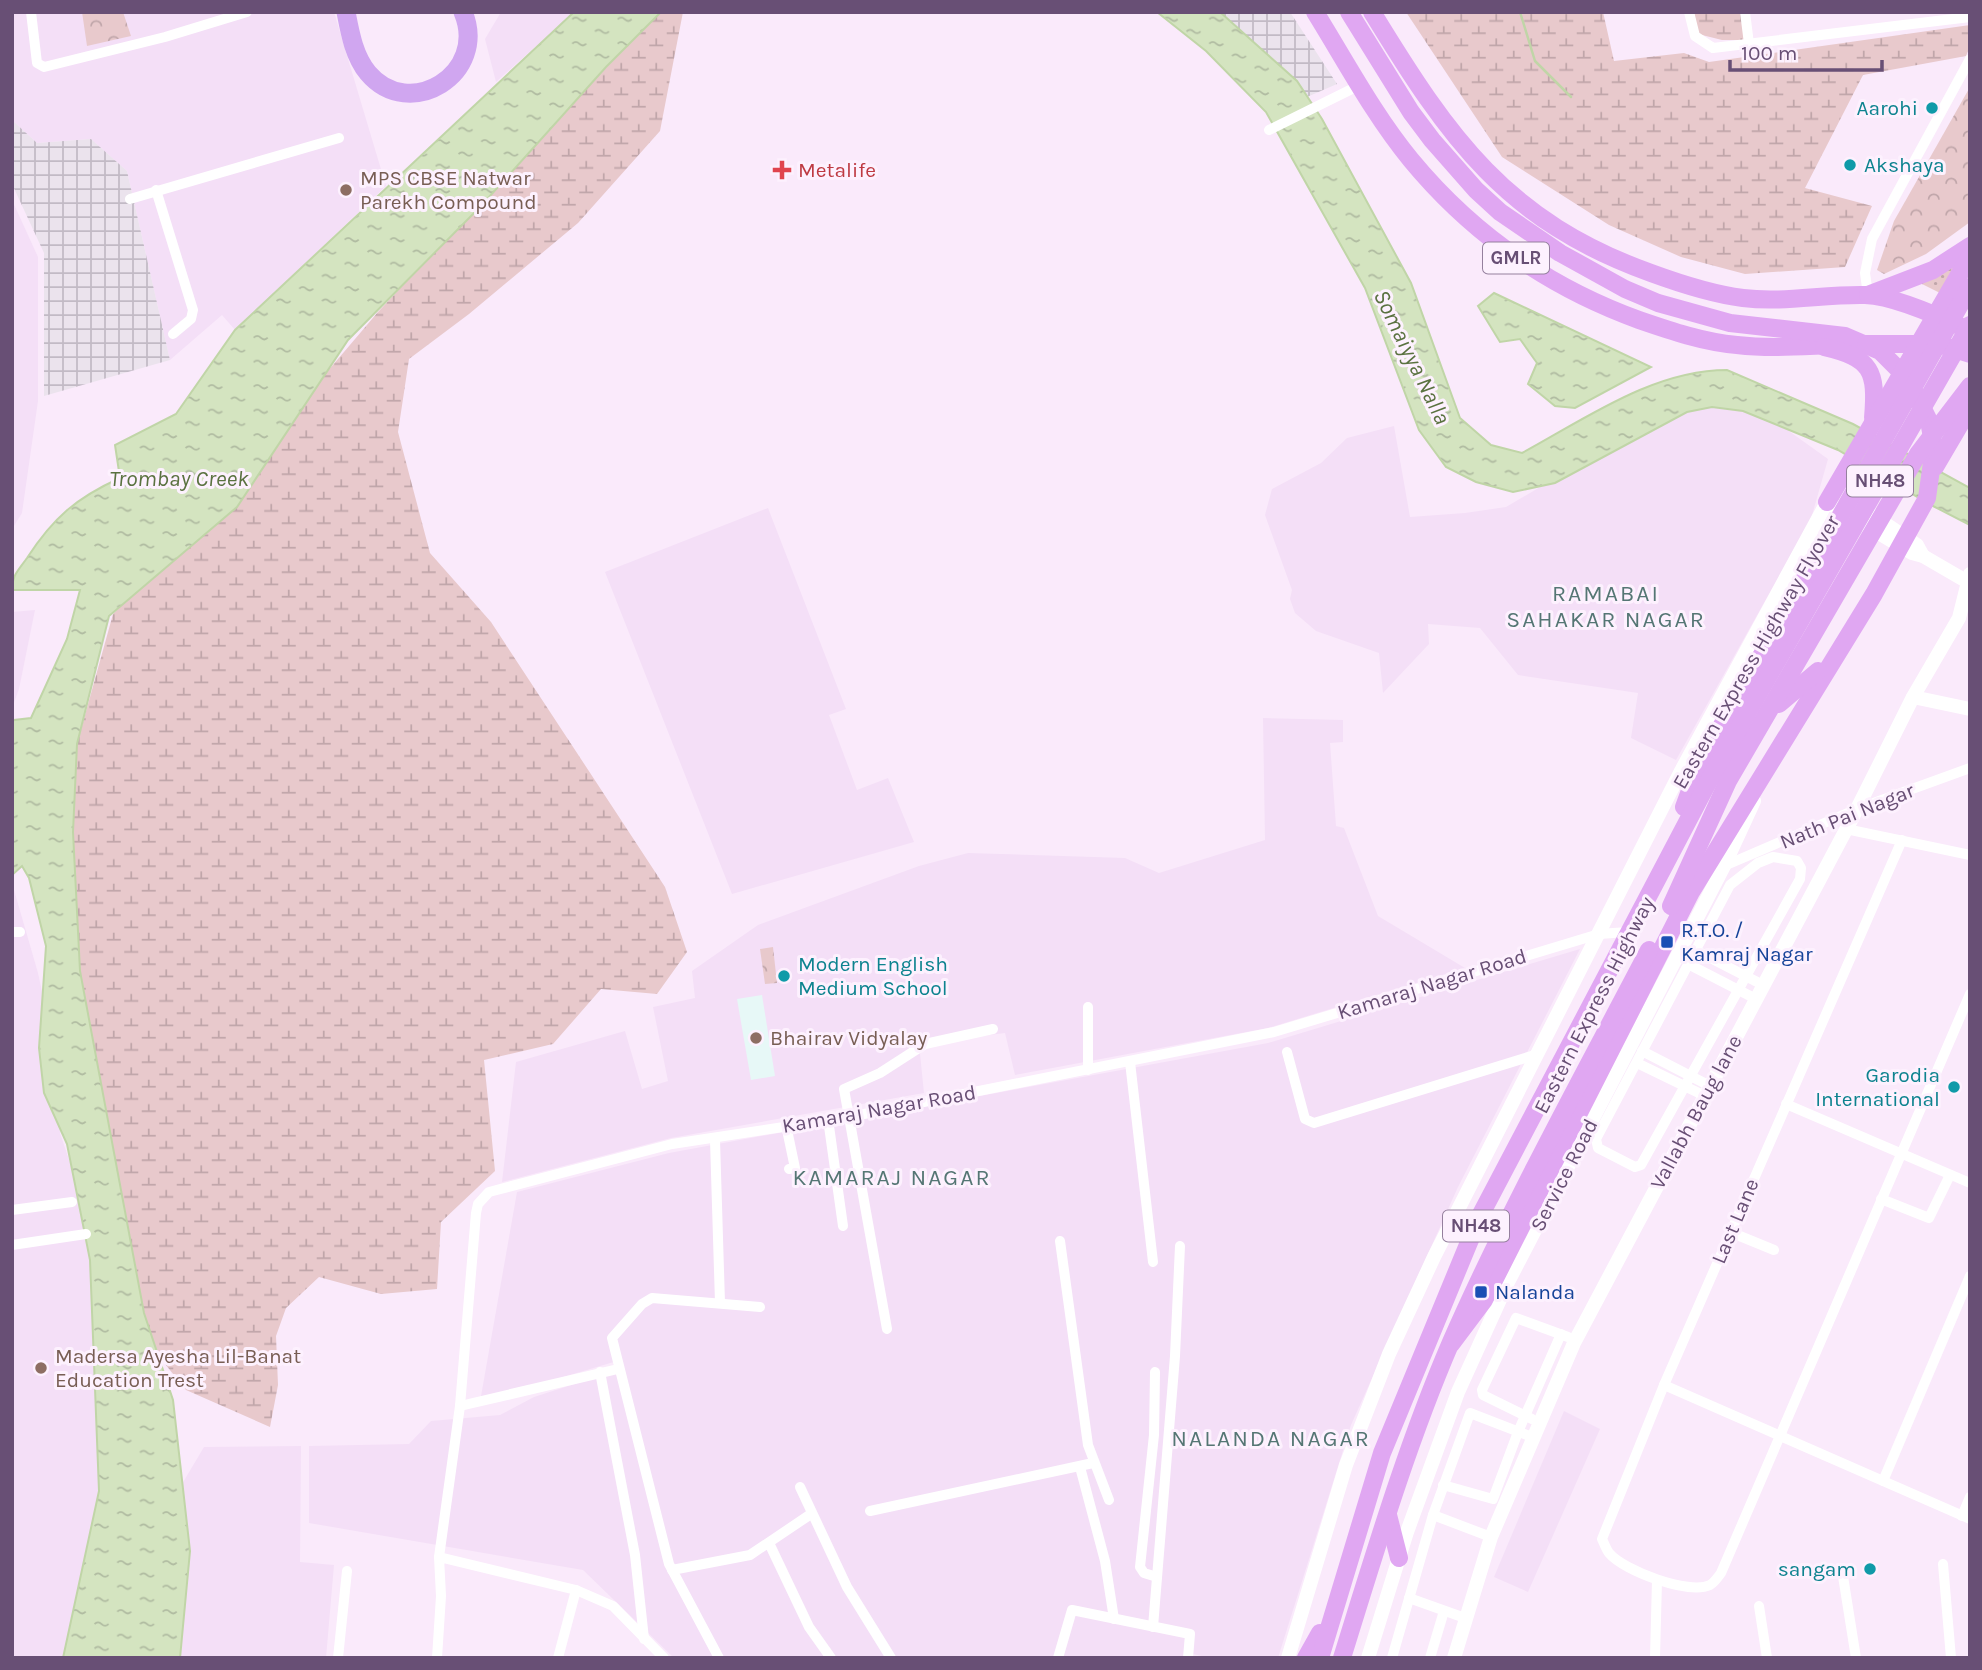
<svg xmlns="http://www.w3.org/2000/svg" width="1982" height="1670" font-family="Karla,sans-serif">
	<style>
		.residential { fill: #f4dff7 }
		.industrial { fill: url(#industrial-grid) }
		.education { fill: #e7f8f7 }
		.grass { fill: url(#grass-dots) }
		.forest { fill: url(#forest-crowns) }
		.wetland { fill: url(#wetland-marsh) }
		.water { fill: url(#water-ripples); stroke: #c0d5a7; stroke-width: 2 }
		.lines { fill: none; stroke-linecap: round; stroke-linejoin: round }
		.stream { stroke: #c0d5a7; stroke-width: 2.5 }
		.minor { stroke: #fff; stroke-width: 10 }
		.tertiary { stroke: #fff; stroke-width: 14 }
		.trunk { stroke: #e0a7f2; stroke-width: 18 }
		.motorway { stroke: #d0a6f0; stroke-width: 19 }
		.culture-dot { fill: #0f9aa8; stroke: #fdf1fe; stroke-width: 2.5 }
		.health-dot { fill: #e0444e; stroke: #fdf1fe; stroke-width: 2.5 }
		.education-dot { fill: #8d6e63; stroke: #fdf1fe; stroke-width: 2.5 }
		.transit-dot { fill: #1a4fb4; stroke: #fdf1fe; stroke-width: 2.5 }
		.labels { text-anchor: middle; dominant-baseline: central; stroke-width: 6; stroke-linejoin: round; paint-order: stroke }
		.shield { fill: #fdf1fe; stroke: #95809e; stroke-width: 2 }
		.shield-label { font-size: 19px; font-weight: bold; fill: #684f75 }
		.culture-label { font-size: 21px; fill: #0d838f; stroke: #fdf1fe; text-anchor: end }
		.health-label { font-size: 21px; fill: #be3a42; stroke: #fdf1fe; text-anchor: start }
		.education-label { font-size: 21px; fill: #785e54; stroke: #fdf1fe; text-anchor: start }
		.street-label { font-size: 21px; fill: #684f75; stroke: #fdf1fe }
		.transit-label { font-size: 21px; fill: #164399; stroke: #fdf1fe; text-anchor: start }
		.water-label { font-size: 23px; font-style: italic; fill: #5a7240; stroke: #fdf1fe }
		.neighbourhood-label { font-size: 23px; letter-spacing: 2px; fill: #557674; stroke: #fdf1fe }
	</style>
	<defs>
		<pattern id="industrial-grid" width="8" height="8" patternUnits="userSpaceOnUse" patternTransform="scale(1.75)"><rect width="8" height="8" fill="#ebe3ed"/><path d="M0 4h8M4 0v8" fill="none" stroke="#c2bac5"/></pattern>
		<pattern id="grass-dots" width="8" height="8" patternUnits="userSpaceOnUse" patternTransform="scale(1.75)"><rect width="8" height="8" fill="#e8c9cc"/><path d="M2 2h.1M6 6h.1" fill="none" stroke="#c0a6aa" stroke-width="1.8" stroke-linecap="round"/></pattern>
		<pattern id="forest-crowns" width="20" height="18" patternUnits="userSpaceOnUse" patternTransform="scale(1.75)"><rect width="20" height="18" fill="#e8c9cc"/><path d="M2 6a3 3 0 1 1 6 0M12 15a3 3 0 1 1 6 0" fill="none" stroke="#c0a6aa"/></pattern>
		<pattern id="wetland-marsh" width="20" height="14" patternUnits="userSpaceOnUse" patternTransform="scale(1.75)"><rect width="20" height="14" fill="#e8c9cc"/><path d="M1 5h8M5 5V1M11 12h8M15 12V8" fill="none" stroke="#c0a6aa"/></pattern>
		<pattern id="water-ripples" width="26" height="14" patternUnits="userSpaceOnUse" patternTransform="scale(1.75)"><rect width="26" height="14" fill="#d4e4c0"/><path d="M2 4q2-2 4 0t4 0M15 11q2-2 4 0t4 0" fill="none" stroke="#b0bba1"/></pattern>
	</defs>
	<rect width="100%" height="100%" fill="#faeafb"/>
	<g class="residential">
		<path d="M12 12H334L386 186 235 330 222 315 170 360 127 171 91 139 37 143 12 120Z"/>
		<path d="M501 12H574L496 82 485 39Z"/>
		<path d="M12 200 38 257V401L22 513 12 529Z"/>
		<path d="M1751 404 1828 459 1811 519 1676 760 1631 738 1638 693 1518 675 1480 628 1428 624 1429 644 1383 693 1379 653 1316 631 1295 613 1290 599 1292 590 1265 515 1272 489 1321 463 1347 438 1394 426 1410 517 1465 513 1506 507 1676 407Z"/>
		<path d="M768 508 846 709 829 715 857 790 888 778 914 842 732 894 605 572Z"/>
		<path d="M35 610 19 689 12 708V612Z"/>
		<path d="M1263 718 1343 720V742L1330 743 1336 826 1344 828 1378 916 1465 968 1268 1028 1015 1075 1005 1033 919 1044 924 1093 671 1138 502 1182 516 1062 625 1031 642 1089 668 1081 653 1007 695 998 692 971 758 925 919 866 968 853 1125 858 1159 873 1265 840Z"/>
		<path d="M12 883 38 973 56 1056 60 1133 92 1228 103 1456 80 1658H12Z"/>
		<path d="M1580 949 1458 1187 1351 1425 1278 1658H1211L1188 1653 1186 1658H674L583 1570 309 1523V1446L409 1444 431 1421 500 1415 534 1397 618 1370 617 1361 480 1402 517 1192 669 1153 1268 1043Z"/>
		<path d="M1564 1411 1600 1429 1528 1592 1494 1577Z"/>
		<path d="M301 1446 300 1562 334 1565 326 1658H180L190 1551 182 1484 204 1447Z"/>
	</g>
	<g class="industrial">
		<path d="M1220 12H1290L1337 84 1307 97 1297 81Z"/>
		<path d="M12 120 37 143 91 139 127 171 170 360 44 396V253L12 184Z"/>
	</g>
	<path class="education" d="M762 995 775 1076 751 1080 737 999Z"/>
	<path class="grass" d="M1956 264 1940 293 1920 283Z"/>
	<g class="forest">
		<path d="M82 12H123L131 36 87 46Z"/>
		<path d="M1970 87V222L1926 254 1884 274 1877 270 1894 221Z"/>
		<path d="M773 947 777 983 765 984 760 949Z"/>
	</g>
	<g class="wetland">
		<path d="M658 12H683L660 131 578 223 469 314 409 359 398 432 430 553 491 622 665 887 687 952 657 994 601 989 553 1044 484 1060 495 1171 441 1222 437 1289 381 1294 319 1277 286 1308 276 1336 278 1385 270 1427 186 1390 157 1354 144 1313 80 971 72 844 77 744 113 614 232 499 315 386 378 312Z"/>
		<path d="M1406 12H1603L1614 61 1684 53 1709 62 1970 25V46L1966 56 1863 75 1805 188 1872 206 1845 267 1745 274 1681 257 1609 225 1502 157Z"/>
		<path d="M1694 12H1742L1745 40H1722L1698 34Z"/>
	</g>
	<g class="water">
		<path d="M574 12H661L606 67 480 207 348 340 237 507 109 616 77 744 73 832 80 971 144 1313 173 1400 190 1551 180 1658H63L99 1491 90 1260 67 1144 44 1093 39 1048 46 946 29 878 22 866 12 875V723L14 720 31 718 67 639 80 590H12C12 575 18 571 27 558 53 518 76 498 120 478L115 445 176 414 235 330Z"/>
		<path d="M1157 12H1220L1297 81 1322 119 1411 283 1460 418 1491 445 1522 453C1585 419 1653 370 1727 370L1853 424 1970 488V525L1931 505 1838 450 1743 411 1712 407 1687 412 1555 483 1513 492 1476 482 1446 467 1419 430 1365 288 1266 112 1206 51Z"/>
		<path d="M1494 293 1651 367 1575 408 1555 406 1528 384 1537 363 1520 339 1500 342 1478 306Z"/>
	</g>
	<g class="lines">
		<path class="stream" d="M1520 12 1535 61 1571 97"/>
		<g class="minor">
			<path d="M31 12 37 63 44 67 165 37 247 12"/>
			<path d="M1689 12 1695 36 1713 48 1970 17"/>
			<path d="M1745 12 1749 44"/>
			<path d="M1269 130 1360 85"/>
			<path d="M156 190 193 310 191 319 173 334"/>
			<path d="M130 199 339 138"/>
			<path d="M1868 295 1865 273 1872 239 1970 59"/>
			<path d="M1846 829 1970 855"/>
			<path d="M1902 840 1664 1385 1602 1539C1604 1543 1606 1549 1609 1553 1624 1571 1689 1595 1710 1585 1715 1582 1718 1577 1721 1573L1970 994"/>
			<path d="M1773 857 1797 861 1801 868 1800 879 1641 1165 1635 1167 1598 1148 1596 1139 1730 885 1758 863Z"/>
			<path d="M1724 866 1857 809 1970 768"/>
			<path d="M12 932H20"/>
			<path d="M1695 950 1763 985"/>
			<path d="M1688 964 1756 999"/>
			<path d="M1088 1007V1070"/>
			<path d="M1642 1051 1710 1086"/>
			<path d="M1287 1052 1305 1119 1314 1123 1538 1054"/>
			<path d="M1130 1062 1153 1262"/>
			<path d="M1637 1063 1705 1096"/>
			<path d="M1786 1104 1970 1183"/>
			<path d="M828 1119 843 1226"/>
			<path d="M786 1125 795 1168 789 1169"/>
			<path d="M715 1140 720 1303"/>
			<path d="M1881 1199 1929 1218 1950 1175"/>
			<path d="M12 1210 72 1202"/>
			<path d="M1730 1232 1774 1250"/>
			<path d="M1060 1241 1088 1445 1109 1500"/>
			<path d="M12 1245 86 1234"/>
			<path d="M887 1329 844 1089 880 1073 925 1044 993 1029"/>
			<path d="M600 1372 635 1555 644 1639"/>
			<path d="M1155 1372 1154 1435 1140 1567 1144 1573 1157 1577"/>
			<path d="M1664 1385 1970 1519"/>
			<path d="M460 1406 618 1369"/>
			<path d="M1532 1419 1483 1395 1482 1390 1516 1318 1568 1337"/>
			<path d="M1080 1467 1105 1561 1114 1619"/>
			<path d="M1883 1481 1970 1276"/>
			<path d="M1443 1485 1493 1499 1518 1432 1561 1334"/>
			<path d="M800 1487 847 1587 891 1658"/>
			<path d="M870 1511 1093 1463"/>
			<path d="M1433 1515 1491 1537"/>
			<path d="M1962 1516 1970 1497"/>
			<path d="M769 1543 809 1627 831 1658"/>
			<path d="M439 1557 460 1406 476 1213 478 1204 489 1192 672 1144 849 1117 1274 1032 1599 934 1628 932"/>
			<path d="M1943 1564 1951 1658"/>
			<path d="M672 1570 750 1555 811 1514"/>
			<path d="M1842 1570 1856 1658"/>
			<path d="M1409 1598 1465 1618"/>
			<path d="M1759 1606 1767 1658"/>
			<path d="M1153 1627 1175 1356 1180 1246"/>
			<path d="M338 1658 347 1571"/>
			<path d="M437 1658 441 1596 439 1557 576 1590 613 1606 664 1658"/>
			<path d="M558 1658 576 1590"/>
			<path d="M719 1658 669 1564 612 1338 642 1304 652 1298 760 1307"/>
			<path d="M1058 1658 1072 1610 1190 1634 1188 1658"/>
			<path d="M1392 1658 1433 1515 1470 1413 1532 1437"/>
			<path d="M1430 1658 1444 1611"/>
			<path d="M1655 1658 1657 1580"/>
		</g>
		<g class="tertiary">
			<path d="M1871 514 1917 545 1923 556"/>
			<path d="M1913 697 1970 709"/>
			<path d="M1288 1658 1346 1465 1389 1354 1434 1257 1681 771 1827 502 1912 553 1923 556 1966 581"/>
			<path d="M1368 1658 1407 1532 1458 1392 1507 1284 1724 866 1754 801"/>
			<path d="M1454 1658 1491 1537 1574 1343 1857 809 1913 697 1959 618 1970 574"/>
		</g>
		<g class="trunk">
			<path d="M1315 12C1346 62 1374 115 1411 160 1473 235 1548 287 1639 320 1671 331 1703 342 1737 345 1771 349 1804 346 1838 345"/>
			<path d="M1349 12 1411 112 1432 140 1476 190 1500 212 1560 253 1625 289 1658 303 1730 323 1845 336 1880 351 1908 379 1929 421 1934 448 1927 498 1874 594 1691 892 1484 1300 1451 1344"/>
			<path d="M1372 12C1449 138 1506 221 1651 273 1681 284 1711 294 1743 298 1784 303 1824 294 1865 295 1894 296 1943 318 1970 331"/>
			<path d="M1868 295 1933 270 1970 246"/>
			<path d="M1866 344H1938L1970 354"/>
			<path d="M1824 347C1872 358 1877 371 1873 418"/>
			<path d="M1935 467 1965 416 1970 390"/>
			<path d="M1827 502 1970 256"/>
			<path d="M1779 704 1818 671"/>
			<path d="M1684 807 1699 766 1970 287"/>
			<path d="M1671 906 1728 781 1918 454 1970 386"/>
			<path d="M1388 1515 1399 1558"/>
			<path d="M1306 1658 1320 1633"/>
			<path d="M1320 1658 1382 1453 1479 1218 1713 773 1970 325"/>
			<path d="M1342 1658C1375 1552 1407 1444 1451 1342 1510 1208 1581 1080 1649 950"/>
		</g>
		<path class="motorway" d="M346 12C350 33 354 56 368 73 409 122 489 74 463 12"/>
	</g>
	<g class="culture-dot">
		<circle cx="1932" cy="108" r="7"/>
		<circle cx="1850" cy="165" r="7"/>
		<circle cx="784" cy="976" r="7"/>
		<circle cx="1954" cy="1087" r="7"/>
		<circle cx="1870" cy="1569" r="7"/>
	</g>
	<path class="health-dot" d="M778.5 159.5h7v7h7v7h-7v7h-7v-7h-7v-7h7z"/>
	<g class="education-dot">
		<circle cx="346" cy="190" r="7"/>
		<circle cx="756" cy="1038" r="7"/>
		<circle cx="41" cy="1368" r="7"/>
	</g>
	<g class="transit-dot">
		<rect x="1660" y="935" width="14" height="14" rx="3.5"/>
		<rect x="1474" y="1285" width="14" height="14" rx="3.5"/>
	</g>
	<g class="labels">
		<g class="shield">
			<rect x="1483" y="242.5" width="66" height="31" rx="5"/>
			<rect x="1847" y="465.5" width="66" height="31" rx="5"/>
			<rect x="1443" y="1210.5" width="66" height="31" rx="5"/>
		</g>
		<g class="shield-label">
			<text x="1516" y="258">GMLR</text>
			<text x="1880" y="481">NH48</text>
			<text x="1476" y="1226">NH48</text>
		</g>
		<g class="culture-label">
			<text x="1918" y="108">Aarohi</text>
			<text x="1864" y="165" text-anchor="start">Akshaya</text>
			<text x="798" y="964" text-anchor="start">Modern English<tspan x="798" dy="24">Medium School</tspan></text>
			<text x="1940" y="1075">Garodia<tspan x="1940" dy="24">International</tspan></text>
			<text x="1856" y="1569">sangam</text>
		</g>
		<g class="health-label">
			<text x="798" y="170">Metalife</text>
		</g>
		<g class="education-label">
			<text x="360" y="178">MPS CBSE Natwar<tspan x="360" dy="24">Parekh Compound</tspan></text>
			<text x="770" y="1038">Bhairav Vidyalay</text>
			<text x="55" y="1356">Madersa Ayesha Lil-Banat<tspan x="55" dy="24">Education Trest</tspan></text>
		</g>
		<g class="street-label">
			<text transform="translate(1756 652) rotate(-60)">Eastern Express Highway Flyover</text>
			<text transform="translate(1847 816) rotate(-22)">Nath Pai Nagar</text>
			<text transform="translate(1432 984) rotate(-17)">Kamaraj Nagar Road</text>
			<text transform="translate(1594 1005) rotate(-63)">Eastern Express Highway</text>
			<text transform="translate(879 1109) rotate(-10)">Kamaraj Nagar Road</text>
			<text transform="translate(1696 1112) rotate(-62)">Vallabh Baug lane</text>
			<text transform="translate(1564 1175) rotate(-63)">Service Road</text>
			<text transform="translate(1735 1221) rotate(-67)">Last Lane</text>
		</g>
		<g class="transit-label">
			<text x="1681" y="930">R.T.O. /<tspan x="1681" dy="24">Kamraj Nagar</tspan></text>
			<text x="1495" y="1292">Nalanda</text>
		</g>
		<g class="water-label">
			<text transform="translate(1412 357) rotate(64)">Somaiyya Nalla</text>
			<text x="179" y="478">Trombay Creek</text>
		</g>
		<g class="neighbourhood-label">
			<text x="1606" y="593">RAMABAI<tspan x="1606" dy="26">SAHAKAR NAGAR</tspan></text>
			<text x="892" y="1177">KAMARAJ NAGAR</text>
			<text x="1271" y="1438">NALANDA NAGAR</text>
		</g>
	</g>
	<rect width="1982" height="1670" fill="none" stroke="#684f75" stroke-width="28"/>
	<path d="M1730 60v10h152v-10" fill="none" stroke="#684f75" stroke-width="3.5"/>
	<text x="1741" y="60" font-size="21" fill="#684f75" stroke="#fdf1fe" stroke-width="5" paint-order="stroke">100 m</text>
</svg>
